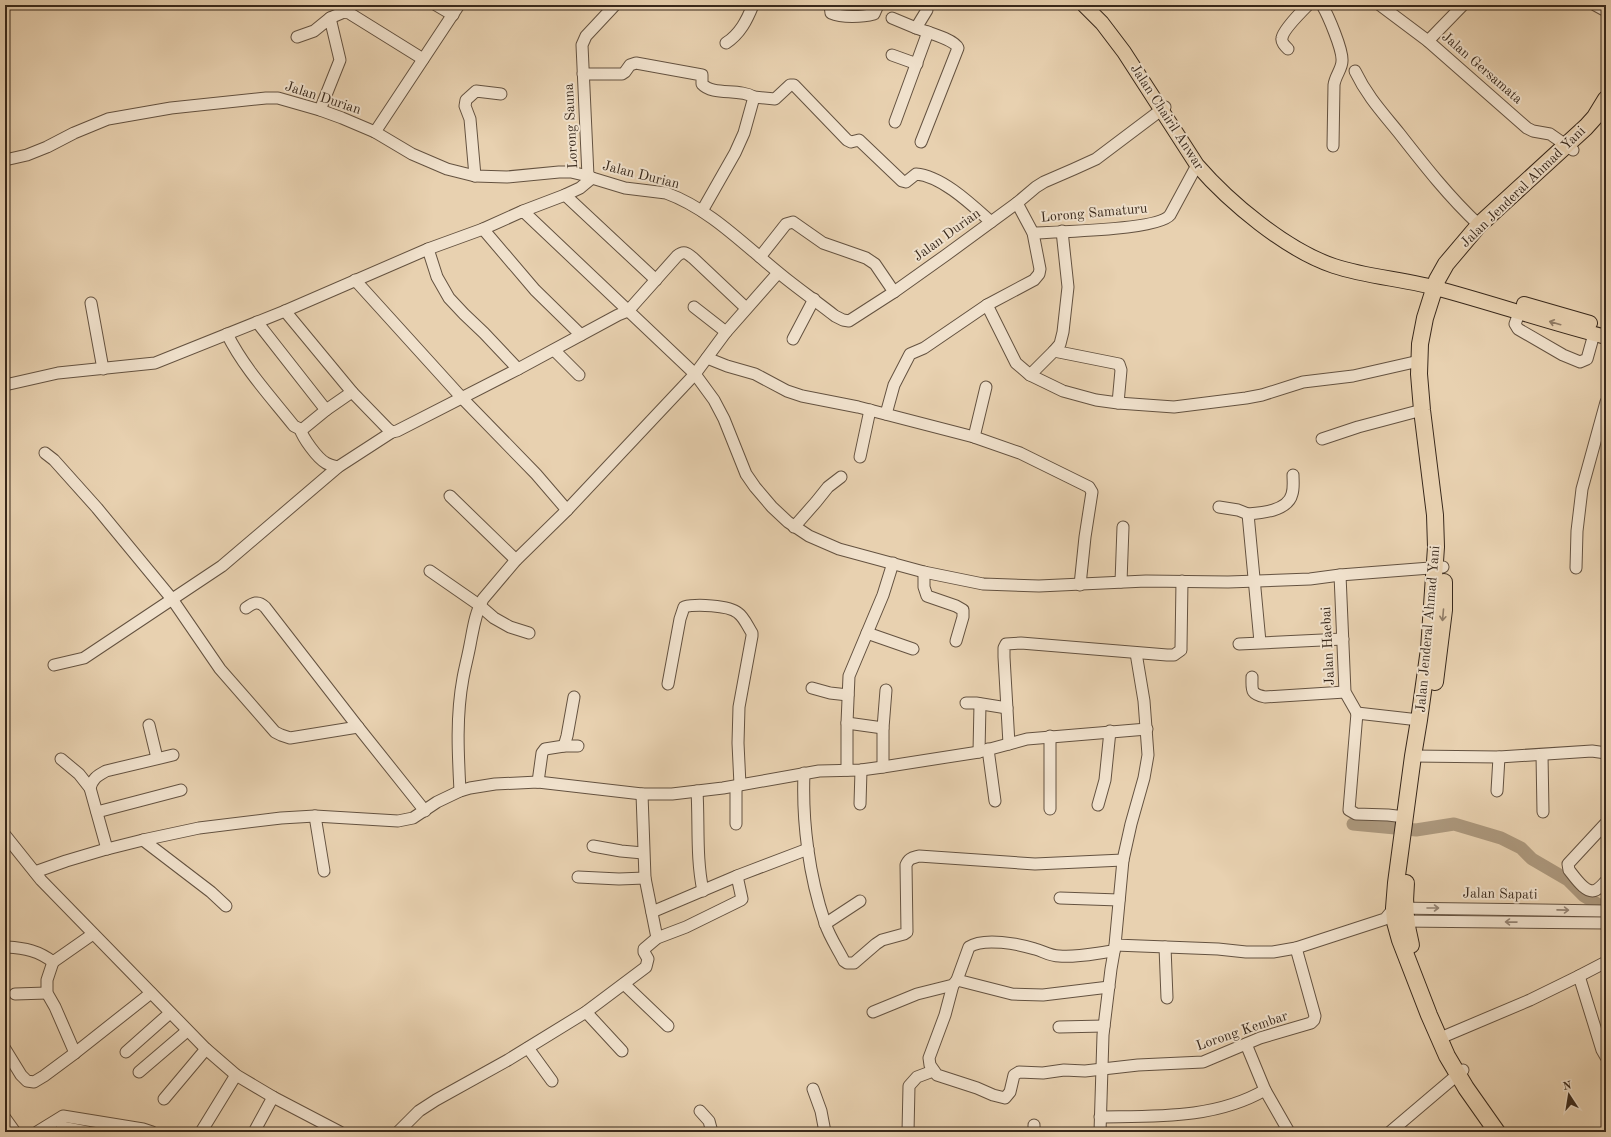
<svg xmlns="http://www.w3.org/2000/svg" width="1611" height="1137" font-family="'Old Standard TT',serif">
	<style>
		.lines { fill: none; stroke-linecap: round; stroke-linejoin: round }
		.river { stroke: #ac987d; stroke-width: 13 }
		.minor-casing { stroke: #645240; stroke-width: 13 }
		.major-casing { stroke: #38281b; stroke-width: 16 }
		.highway-casing { stroke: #38281b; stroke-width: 18 }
		.minor { stroke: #f0e1cc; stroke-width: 11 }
		.major { stroke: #e8d1b0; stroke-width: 14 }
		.highway { stroke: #e8d1b0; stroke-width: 16 }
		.oneway { stroke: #907c66 }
		.oneway2 { stroke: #948474 }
		.labels { text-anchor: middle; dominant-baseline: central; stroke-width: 4; stroke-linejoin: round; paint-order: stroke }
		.street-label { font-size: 14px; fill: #38281b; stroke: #f0e1cc }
	</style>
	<rect width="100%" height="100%" fill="#e8d1b0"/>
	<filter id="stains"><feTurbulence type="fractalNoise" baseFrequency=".005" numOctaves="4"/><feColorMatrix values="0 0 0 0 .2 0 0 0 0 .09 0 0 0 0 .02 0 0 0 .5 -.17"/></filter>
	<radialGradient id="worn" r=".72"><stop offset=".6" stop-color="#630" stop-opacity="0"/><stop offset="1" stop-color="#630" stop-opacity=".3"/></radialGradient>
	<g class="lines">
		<path class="river" d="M1353 824 1416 830 1454 824 1501 838 1521 848 1532 859 1568 880 1584 896 1606 909"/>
		<g class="minor-casing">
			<g id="minor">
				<path d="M436 5 453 15"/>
				<path d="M830 5 831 13C842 18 863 17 874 14L878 5"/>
				<path d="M1322 5C1328 15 1343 50 1342 61 1342 69 1335 76 1334 85L1333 146"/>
				<path d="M1380 5 1428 41 1527 128 1533 131 1550 134 1573 150"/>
				<path d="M1595 5 1606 11"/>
				<path d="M330 18 344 12 349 13 423 59"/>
				<path d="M892 18 916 28"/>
				<path d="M297 37 314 31 330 18 340 60 320 110"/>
				<path d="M1428 41 1463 5"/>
				<path d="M726 43C740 34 747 20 753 5"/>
				<path d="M1288 49C1285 46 1281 42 1282 38 1283 30 1302 11 1308 5"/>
				<path d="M892 55 917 64"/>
				<path d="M1355 71C1367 96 1382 112 1399 133 1424 165 1449 197 1479 225"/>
				<path d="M583 74H622L625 72 630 65 636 63 702 75V84C713 96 739 88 754 97L744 133 735 153 702 211"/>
				<path d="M754 97 775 99 790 85H794L847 140 851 142 859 140 902 181 906 182 916 174C942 176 972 205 991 222"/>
				<path d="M895 122 928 32"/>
				<path d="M375 132 459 5"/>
				<path d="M921 142 958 48C954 39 926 32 916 28L927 10"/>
				<path d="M5 160 27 155 47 147 74 133 108 119 171 108 266 98H278L320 110 342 118 375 132 412 154 447 169 475 176 507 177 559 172H571L588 176 592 178 625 188 666 193C710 209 743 244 779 273 797 288 816 301 835 316L843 320 849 321 894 292 946 255 1017 203 1036 187 1044 182 1074 169 1096 159 1165 107"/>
				<path d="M475 176 470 119 465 106 466 100 476 91 501 94"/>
				<path d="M588 176 582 45 586 36 615 5"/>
				<path d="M592 178 580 188 565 195 656 280"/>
				<path d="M523 211 565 195"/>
				<path d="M483 229 535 290 581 335"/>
				<path d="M1033 233C1055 232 1159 230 1170 215L1197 165"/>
				<path d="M428 249 437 277 449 298 464 314 484 333 518 369"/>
				<path d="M760 257 786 224 793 222 823 243 866 258 875 264 894 292"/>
				<path d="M355 280 462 398 536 474 567 510"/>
				<path d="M91 303 103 369"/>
				<path d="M987 305 1016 363 1030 375 1063 391 1096 400 1118 403 1174 407 1246 398 1262 395 1303 382 1353 376 1419 361"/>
				<path d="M694 307 726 332"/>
				<path d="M1519 313 1515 324 1518 329 1563 355 1580 362 1587 359 1594 334"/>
				<path d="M257 322 326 410 352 392 285 311"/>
				<path d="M227 334C244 368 270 396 294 426L300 429 304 428 326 410"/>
				<path d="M793 339 814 299"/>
				<path d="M554 350 579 375"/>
				<path d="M1054 351 1119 364 1121 370 1118 403"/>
				<path d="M707 358 727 366 755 374 787 391 802 396 858 407 974 437 1020 453 1089 487 1092 492 1085 537 1080 585"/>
				<path d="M1030 375 1054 351 1060 344 1063 332 1068 287 1062 231"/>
				<path d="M5 385 58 373 155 363 285 311 428 249 483 229 523 211 695 374 714 400 724 419 746 474 755 487 772 507 788 522 809 536 839 549 924 572 983 584 1039 586 1146 581 1228 582 1310 579 1340 575 1443 567"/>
				<path d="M352 392 388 429 392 432 397 431 518 369 618 315 628 311 677 256C684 250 687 253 693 258L746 308"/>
				<path d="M886 414 894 385 910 354 924 348 987 305 1034 280 1039 274 1040 269 1033 233 1017 203"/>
				<path d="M300 429C303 438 317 458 326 463 329 465 334 466 338 467"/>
				<path d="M974 437 986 387"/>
				<path d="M1322 439 1358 427 1422 410"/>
				<path d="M45 453 54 460 97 508 172 599 220 669 275 732 281 735 290 738 358 727"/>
				<path d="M860 457 870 410"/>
				<path d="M450 496 516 560"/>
				<path d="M1219 507 1238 510 1248 514"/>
				<path d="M794 527 816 502 828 487 841 477"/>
				<path d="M1576 568 1577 531 1582 489 1606 402"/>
				<path d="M430 571 479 605 494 618 510 627 529 633"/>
				<path d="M924 572V587L927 596 956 606 963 610V617L956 641"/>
				<path d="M1340 575 1345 692 1357 713"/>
				<path d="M1121 582 1123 527"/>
				<path d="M246 608C253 603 258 600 265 607L358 727 425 811"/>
				<path d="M867 633 913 649"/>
				<path d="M1260 642 1248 514C1261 513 1288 511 1292 494 1294 488 1293 481 1293 475"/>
				<path d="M1239 644 1343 639"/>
				<path d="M54 665 84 658 222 566 338 467 392 432"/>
				<path d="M1252 677C1252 690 1250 694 1265 697L1345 692"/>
				<path d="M668 684 680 619 684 607C695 604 729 605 738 613 744 617 748 627 752 633V636L739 707 738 743 740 785"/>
				<path d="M812 688 830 693 848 695"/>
				<path d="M966 703H976L1007 708"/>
				<path d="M1357 713 1349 810 1356 814 1388 815 1405 817"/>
				<path d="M1357 713 1419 720"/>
				<path d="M847 723 883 728"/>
				<path d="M149 725 157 758"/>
				<path d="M1050 736V809"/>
				<path d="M1009 744 1004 657V648L1006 644 1021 643 1167 655H1174L1181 650V647L1182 581"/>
				<path d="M564 746 567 736 574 697"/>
				<path d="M988 749 995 801"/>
				<path d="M979 752 980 704"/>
				<path d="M1542 755 1543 812"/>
				<path d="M1413 756 1499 757 1592 751 1606 753"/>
				<path d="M61 759 79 774 90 788"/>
				<path d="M883 767V728L886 690"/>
				<path d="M847 770V723L849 676 883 595 893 563"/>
				<path d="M804 773C802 822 809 876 825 923 829 936 838 949 844 961L847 963H854L876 944 882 940 904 934 907 932 906 865C909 858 912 858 919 856L1035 864 1123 860 1131 824 1144 778 1148 755 1144 701 1136 653"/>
				<path d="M538 782 542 753 545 749 564 746H578"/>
				<path d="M460 791C458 753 456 716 463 678 465 667 468 656 470 645 473 630 475 613 483 599L516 560 567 510 695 374 726 332 778 273"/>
				<path d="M697 791C699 825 696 858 703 891"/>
				<path d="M1497 791 1499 757"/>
				<path d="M642 794 645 878 657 938"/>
				<path d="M860 804 861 770"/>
				<path d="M1098 805 1105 780 1110 731"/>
				<path d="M97 812 181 790"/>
				<path d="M315 816 324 871"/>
				<path d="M1606 823 1568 864 1569 870C1574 876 1586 895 1596 890 1600 888 1603 884 1606 881"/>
				<path d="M736 824V786"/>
				<path d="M5 835 41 880 206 1049 236 1075 273 1097 340 1132"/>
				<path d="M143 840 211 892 226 906"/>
				<path d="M593 846 621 851 643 853"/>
				<path d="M107 849 90 788C93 778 97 776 106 771L173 755"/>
				<path d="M1123 860 1115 945 1218 949 1246 952H1273L1296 948 1385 919 1394 908 1606 911"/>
				<path d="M35 872 66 861 103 850 143 840 199 828 281 818 315 816 398 821 413 818 437 802 460 791 470 788 495 784 538 782 642 794H672L723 788 819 771 861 770 883 767 979 752 1027 739 1147 729"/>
				<path d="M737 876 808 849"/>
				<path d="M578 877 619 879 645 878"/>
				<path d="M1060 898 1119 900"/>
				<path d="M1401 921 1606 923"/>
				<path d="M825 924 860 901"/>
				<path d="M7 947C25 948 39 951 53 962L93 934"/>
				<path d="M1165 947 1167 998"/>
				<path d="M53 962 47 980V993L55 1007 75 1053"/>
				<path d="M1579 976 1606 962"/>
				<path d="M957 980 1012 994 1043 995 1109 987"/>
				<path d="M624 984 668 1026"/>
				<path d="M953 985 945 1015 929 1058 930 1065 937 1075 977 1088 993 1095 1005 1098 1010 1092 1014 1075 1019 1072 1043 1073 1064 1070 1085 1071 1138 1065 1203 1062 1260 1038 1311 1023 1314 1020 1315 1016 1296 948"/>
				<path d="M15 994 47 993"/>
				<path d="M586 1012 622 1051"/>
				<path d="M873 1012 917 994 953 985 957 980 969 947C984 937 1019 944 1035 949 1043 951 1050 956 1059 956 1076 958 1096 953 1114 951"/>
				<path d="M1059 1027 1104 1026"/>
				<path d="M1445 1036 1530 1000 1579 976 1602 1050 1606 1057"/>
				<path d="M1246 1044 1265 1090 1289 1132"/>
				<path d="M528 1048 552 1081"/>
				<path d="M5 1049 21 1075 27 1081 34 1082 44 1076 75 1053 151 993"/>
				<path d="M126 1052 170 1013"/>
				<path d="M139 1072 187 1031"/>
				<path d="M813 1089 821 1111 825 1132"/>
				<path d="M164 1099 206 1049"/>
				<path d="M700 1111 709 1121 712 1132"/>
				<path d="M1100 1117C1156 1116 1215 1119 1265 1090"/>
				<path d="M5 1118 15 1132"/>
				<path d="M62 1127 87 1132"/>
				<path d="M37 1132 63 1116 143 1129 152 1132"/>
				<path d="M201 1132 236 1075"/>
				<path d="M254 1132 273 1097"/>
				<path d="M398 1132 419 1111 436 1100 508 1060 586 1012 646 967 648 959 644 952V949L657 938 686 927 741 900 742 899 737 876 652 912"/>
				<path d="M908 1132 909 1086 917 1077 933 1071"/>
				<path d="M1034 1132V1125"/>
				<path d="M1100 1132 1103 1035 1111 969 1115 946"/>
				<path d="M1390 1132 1463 1070"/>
			</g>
		</g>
		<g class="major-casing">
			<g id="major">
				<path d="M1084 5 1102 23 1124 52 1197 165C1229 202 1286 250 1334 266 1370 278 1408 279 1443 290 1498 305 1551 323 1606 337"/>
				<path d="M1524 304 1590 323"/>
			</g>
		</g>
		<g class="highway-casing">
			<g id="highway">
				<path d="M1435 682 1444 610V582"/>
				<path d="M1406 883C1404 903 1406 926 1411 945"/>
				<path d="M1497 1132 1466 1088 1447 1056 1429 1015 1400 940 1395 922 1394 908 1396 883 1413 756 1419 720 1429 649 1436 547 1435 515 1422 410 1419 374 1420 344 1425 318 1437 280 1446 264 1479 225 1586 127 1595 117 1606 99"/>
			</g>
		</g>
		<use href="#minor" class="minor"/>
		<use href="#major" class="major"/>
		<use href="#highway" class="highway"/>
	</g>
	<defs><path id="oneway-shaft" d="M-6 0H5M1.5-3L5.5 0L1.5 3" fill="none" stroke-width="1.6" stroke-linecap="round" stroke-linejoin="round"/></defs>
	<g class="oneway">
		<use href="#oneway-shaft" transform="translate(1555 323) rotate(-164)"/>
		<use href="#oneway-shaft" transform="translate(1443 615) rotate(95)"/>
	</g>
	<g class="oneway2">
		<use href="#oneway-shaft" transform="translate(1433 908)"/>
		<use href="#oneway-shaft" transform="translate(1563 910) rotate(1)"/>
		<use href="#oneway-shaft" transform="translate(1511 922) rotate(-179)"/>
	</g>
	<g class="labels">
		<g class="street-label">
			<text transform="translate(1482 68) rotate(41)">Jalan Gersamata</text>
			<text transform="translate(323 98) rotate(18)">Jalan Durian</text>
			<text transform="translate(1167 117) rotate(57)">Jalan Chairil Anwar</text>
			<text transform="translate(571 126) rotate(-93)">Lorong Sauna</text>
			<text transform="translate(641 175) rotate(14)">Jalan Durian</text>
			<text transform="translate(1523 187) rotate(-44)">Jalan Jenderal Ahmad Yani</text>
			<text transform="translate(1094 213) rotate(-5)">Lorong Samaturu</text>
			<text transform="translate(947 235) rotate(-36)">Jalan Durian</text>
			<text transform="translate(1428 629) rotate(-85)">Jalan Jenderal Ahmad Yani</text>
			<text transform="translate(1328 646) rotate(-93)">Jalan Haebai</text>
			<text transform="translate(1500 894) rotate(1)">Jalan Sapati</text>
			<text transform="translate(1242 1031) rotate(-19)">Lorong Kembar</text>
		</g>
	</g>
	<rect width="1611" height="1137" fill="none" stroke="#e8d1b0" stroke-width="20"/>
	<rect x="6" y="6" width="1599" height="1125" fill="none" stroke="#38281b" stroke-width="2"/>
	<rect x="10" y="10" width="1591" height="1117" fill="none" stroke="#38281b"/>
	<g transform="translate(1569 1095) rotate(348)" stroke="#f0e1cc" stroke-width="3" paint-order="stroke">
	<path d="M0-3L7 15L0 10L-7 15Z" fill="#38281b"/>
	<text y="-6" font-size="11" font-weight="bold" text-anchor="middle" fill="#38281b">N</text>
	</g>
	<rect width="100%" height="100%" filter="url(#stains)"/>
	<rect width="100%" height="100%" fill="url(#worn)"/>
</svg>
